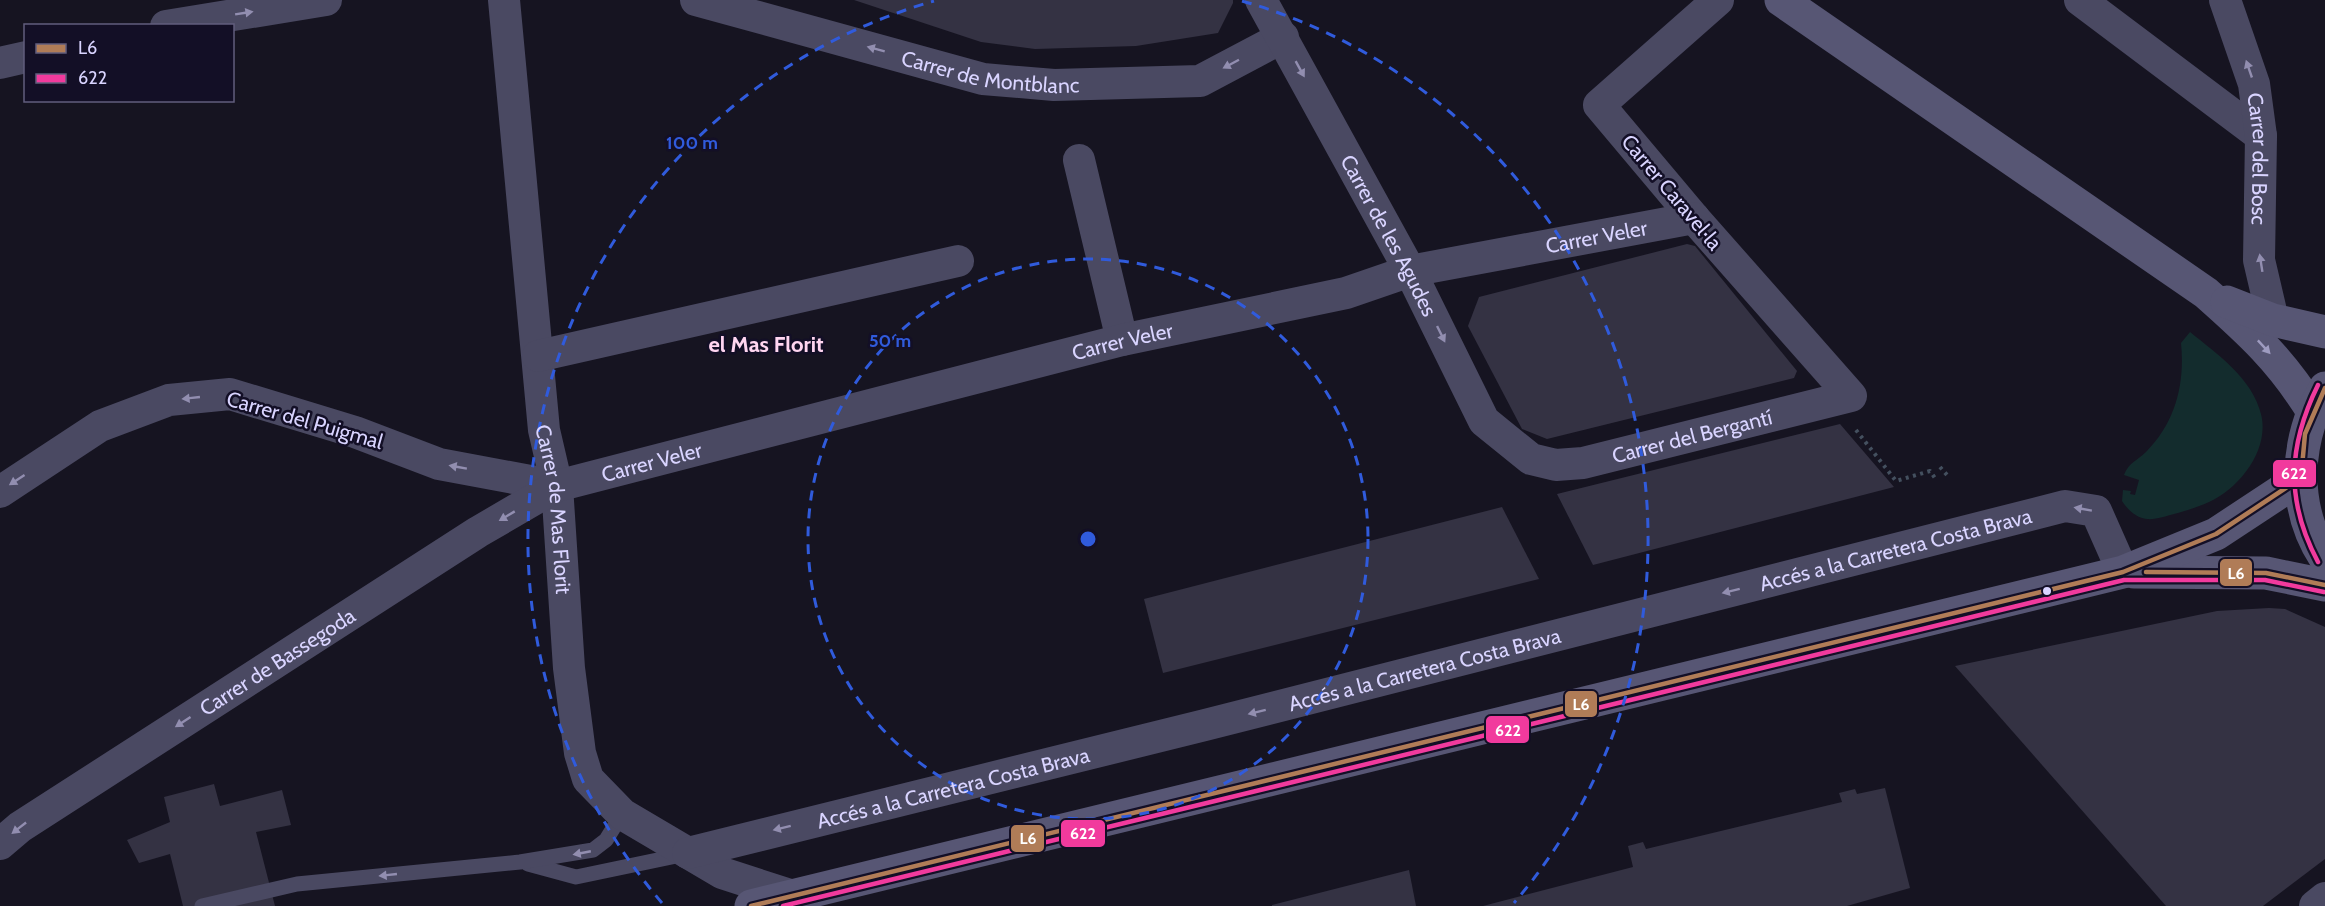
<svg xmlns="http://www.w3.org/2000/svg" width="2325" height="906" font-family="Cabin,sans-serif">
	<style>
		.green { fill: #132c2d }
		.building { fill: #343243 }
		.lines { fill: none; stroke-linecap: round; stroke-linejoin: round }
		.path { stroke: #44505f; stroke-width: 4; stroke-dasharray: 3 4.5; stroke-linecap: butt }
		.service { stroke: #4a4962; stroke-width: 15 }
		.minor { stroke: #4a4962; stroke-width: 32 }
		.secondary { stroke: #575674; stroke-width: 33 }
		.bus-1-casing { stroke: #130f26; stroke-width: 9 }
		.bus-2-casing { stroke: #130f26; stroke-width: 9 }
		.bus-1 { stroke: #b07c57; stroke-width: 4.5 }
		.bus-2 { stroke: #f13a9d; stroke-width: 4.5 }
		.oneway { fill: #928eb0 }
		.oneway2 { fill: #9e9bc0 }
		.ring { fill: none; stroke: #305bdc; stroke-width: 3; stroke-dasharray: 10 8 }
		.bus-dot { fill: #d9d4ff; stroke: #130f26; stroke-width: 2 }
		.labels { text-anchor: middle; dominant-baseline: central; stroke-width: 5; stroke-linejoin: round; paint-order: stroke }
		.street-label { font-size: 21px; fill: #d9d4ff; stroke: #130f26 }
		.neighbourhood-label { font-size: 22px; font-weight: bold; fill: #ffd6f0; stroke: #130f26 }
		.centre { fill: #305bdc; stroke: #130f26; stroke-width: 3 }
		.ring-label { font-size: 18px; text-anchor: middle; font-weight: bold; fill: #305bdc; stroke: #130f26; stroke-width: 5; stroke-linejoin: round; paint-order: stroke }
		.line-badge { stroke: #130f26; stroke-width: 2 }
		.badge-label { font-size: 16px; text-anchor: middle; font-weight: bold; fill: #fff }
	</style>
	<rect width="100%" height="100%" fill="#161421"/>
	<path class="green" d="M2190 332C2217 354 2252 378 2261 414 2270 449 2240 488 2209 502 2198 507 2185 511 2174 514 2166 516 2155 520 2147 519 2136 518 2127 509 2122 501L2123 490 2131 491 2130 494 2135 495 2139 480 2124 475C2128 463 2138 460 2146 452 2176 422 2185 383 2181 343Z"/>
	<g class="building">
		<path d="M854 0H1233V3L1218 33 1136 46 1035 49 981 42Z"/>
		<path d="M1687 244 1695 246 1797 371 1794 378 1547 439 1522 429 1468 326 1479 297Z"/>
		<path d="M1840 424 1894 487 1593 565 1557 494Z"/>
		<path d="M1502 507 1539 579 1163 673 1144 599Z"/>
		<path d="M2269 608 2285 609 2325 627V859L2263 906H2166L1955 666 2217 611Z"/>
		<path d="M214 784 220 806 282 790 291 825 256 832 275 906H183L170 854 139 863 127 840 170 822 164 797Z"/>
		<path d="M1885 788 1910 888 1847 906H1483L1633 867 1628 846 1643 842 1646 849 1842 802 1839 793 1855 789 1857 794Z"/>
		<path d="M1409 870 1416 906H1272V905Z"/>
	</g>
	<g class="lines">
		<g class="path">
			<path d="M1856 430 1896 481 1930 471 1935 478"/>
			<path d="M1940 467 1947 475"/>
		</g>
		<g class="service">
			<path d="M528 864 576 877 686 854"/>
			<path d="M202 906 297 884 520 862 593 850 606 840 622 814"/>
		</g>
		<g class="minor">
			<path id="s1" d="M504 0 544 430 557 486 569 668 580 753 588 779 622 814 722 873 793 896"/>
			<path id="s2" d="M696 0 983 79 1054 85 1200 81 1283 37"/>
			<path id="s3" d="M1261 0 1410 271 1484 421 1531 459 1556 465 1583 463 1851 396 1694 218 1599 105 1718 0"/>
			<path d="M2080 0 2261 136"/>
			<path id="s4" d="M2225 0 2254 84 2261 136 2259 260 2273 320"/>
			<path d="M166 26 326 0"/>
			<path d="M0 63 26 57"/>
			<path d="M1079 160 1122 340"/>
			<path d="M538 356 958 261"/>
			<path d="M0 492 100 426 169 400 230 394 355 432 439 464 557 486"/>
			<path id="s5" d="M0 844 20 827 478 532 557 486 1122 340 1346 293 1410 271 1694 218"/>
			<path id="s6" d="M688 853 1205 725 2065 506 2096 511 2123 572"/>
			<path d="M2315 906 2325 898"/>
		</g>
		<g class="secondary">
			<path d="M1781 0 2206 293C2250 332 2282 361 2313 412"/>
			<path d="M2227 302 2273 320 2325 332"/>
			<path d="M2325 388C2295 440 2291 506 2325 558"/>
			<path d="M2134 572 2266 573 2325 585"/>
			<path d="M751 906 2123 572 2216 534 2301 478"/>
		</g>
		<g class="bus-1-casing">
			<g id="bus-1">
				<path d="M2146 572 2266 573 2325 585"/>
				<path d="M751 906 2123 572 2216 534 2301 478 2305 434 2325 388"/>
			</g>
		</g>
		<g class="bus-2-casing">
			<g id="bus-2">
				<path d="M2318 385C2288 446 2285 500 2318 562"/>
				<path d="M783 906 2124 580H2265L2324 592"/>
			</g>
		</g>
		<use href="#bus-1" class="bus-1"/>
		<use href="#bus-2" class="bus-2"/>
	</g>
	<defs><path id="oneway-solid" d="M-6-.8H1V-3.2L6.5 0L1 3.2V.8H-6Z" transform="scale(1.5)"/></defs>
	<g class="oneway">
		<use href="#oneway-solid" transform="translate(244 13) rotate(-9)"/>
		<use href="#oneway-solid" transform="translate(876 49) rotate(-165)"/>
		<use href="#oneway-solid" transform="translate(1231 64) rotate(152)"/>
		<use href="#oneway-solid" transform="translate(1300 69) rotate(61)"/>
		<use href="#oneway-solid" transform="translate(2249 69) rotate(-109)"/>
		<use href="#oneway-solid" transform="translate(2261 263) rotate(-99)"/>
		<use href="#oneway-solid" transform="translate(1441 334) rotate(64)"/>
		<use href="#oneway-solid" transform="translate(191 398) rotate(174)"/>
		<use href="#oneway-solid" transform="translate(458 467) rotate(-170)"/>
		<use href="#oneway-solid" transform="translate(17 480) rotate(147)"/>
		<use href="#oneway-solid" transform="translate(2083 509) rotate(-170)"/>
		<use href="#oneway-solid" transform="translate(507 516) rotate(149)"/>
		<use href="#oneway-solid" transform="translate(1731 591) rotate(166)"/>
		<use href="#oneway-solid" transform="translate(1257 712) rotate(166)"/>
		<use href="#oneway-solid" transform="translate(183 722) rotate(147)"/>
		<use href="#oneway-solid" transform="translate(19 828) rotate(142)"/>
		<use href="#oneway-solid" transform="translate(782 828) rotate(166)"/>
		<use href="#oneway-solid" transform="translate(582 853) rotate(169)"/>
		<use href="#oneway-solid" transform="translate(388 875) rotate(174)"/>
	</g>
	<use class="oneway2" href="#oneway-solid" transform="translate(2264 347) rotate(47)"/>
	<g class="ring">
		<circle cx="1088" cy="539" r="280"/>
		<path d="M662 903A560 560 0 0 1 934 1M1242 1A560 560 0 0 1 1514 903"/>
	</g>
	<circle class="bus-dot" cx="2047" cy="591" r="5"/>
	<g class="labels">
		<g class="street-label">
			<text stroke="none"><textPath href="#s2" startOffset="304">Carrer de Montblanc</textPath></text>
			<text stroke="none"><textPath href="#s4" startOffset="164">Carrer del Bosc</textPath></text>
			<text transform="translate(1672 192) rotate(50)">Carrer Caravel·la</text>
			<text stroke="none"><textPath href="#s3" startOffset="268">Carrer de les Agudes</textPath></text>
			<text stroke="none"><textPath href="#s5" startOffset="1732">Carrer Veler</textPath></text>
			<text stroke="none"><textPath href="#s5" startOffset="1246">Carrer Veler</textPath></text>
			<text transform="translate(305 420) rotate(16)">Carrer del Puigmal</text>
			<text stroke="none"><textPath href="#s3" startOffset="702">Carrer del Bergantí</textPath></text>
			<text stroke="none"><textPath href="#s5" startOffset="760">Carrer Veler</textPath></text>
			<text stroke="none"><textPath href="#s1" startOffset="512">Carrer de Mas Florit</textPath></text>
			<text stroke="none"><textPath href="#s6" startOffset="1245">Accés a la Carretera Costa Brava</textPath></text>
			<text stroke="none"><textPath href="#s5" startOffset="332">Carrer de Bassegoda</textPath></text>
			<text stroke="none"><textPath href="#s6" startOffset="759">Accés a la Carretera Costa Brava</textPath></text>
			<text stroke="none"><textPath href="#s6" startOffset="273">Accés a la Carretera Costa Brava</textPath></text>
		</g>
		<g class="neighbourhood-label">
			<text x="766" y="344">el Mas Florit</text>
		</g>
	</g>
	<circle cx="1088" cy="539" r="9" class="centre"/>
	<g class="ring-label">
		<text x="692" y="149">100 m</text>
		<text x="890" y="347">50 m</text>
	</g>
	<g class="line-badge">
		<rect x="2272" y="459" width="45" height="29" rx="6" fill="#f13a9d"/>
		<rect x="2219" y="558" width="34" height="29" rx="6" fill="#b07c57"/>
		<rect x="1564" y="690" width="34" height="28" rx="6" fill="#b07c57"/>
		<rect x="1485" y="715" width="45" height="29" rx="6" fill="#f13a9d"/>
		<rect x="1060" y="819" width="46" height="29" rx="6" fill="#f13a9d"/>
		<rect x="1010" y="824" width="35" height="29" rx="6" fill="#b07c57"/>
	</g>
	<g class="badge-label">
		<text x="2294" y="479">622</text>
		<text x="2236" y="579">L6</text>
		<text x="1581" y="710">L6</text>
		<text x="1508" y="736">622</text>
		<text x="1083" y="839">622</text>
		<text x="1028" y="844">L6</text>
	</g>
	<rect x="24" y="24" width="210" height="78" fill="#130f26" stroke="#625e7d" stroke-width="1.5"/>
	<rect x="36" y="44" width="30" height="9" fill="#b07c57" stroke="#625e7d" stroke-width="1.5"/>
	<text x="78" y="54" font-size="18" fill="#d9d4ff">L6</text>
	<rect x="36" y="74" width="30" height="9" fill="#f13a9d" stroke="#625e7d" stroke-width="1.5"/>
	<text x="78" y="84" font-size="18" fill="#d9d4ff">622</text>
</svg>
